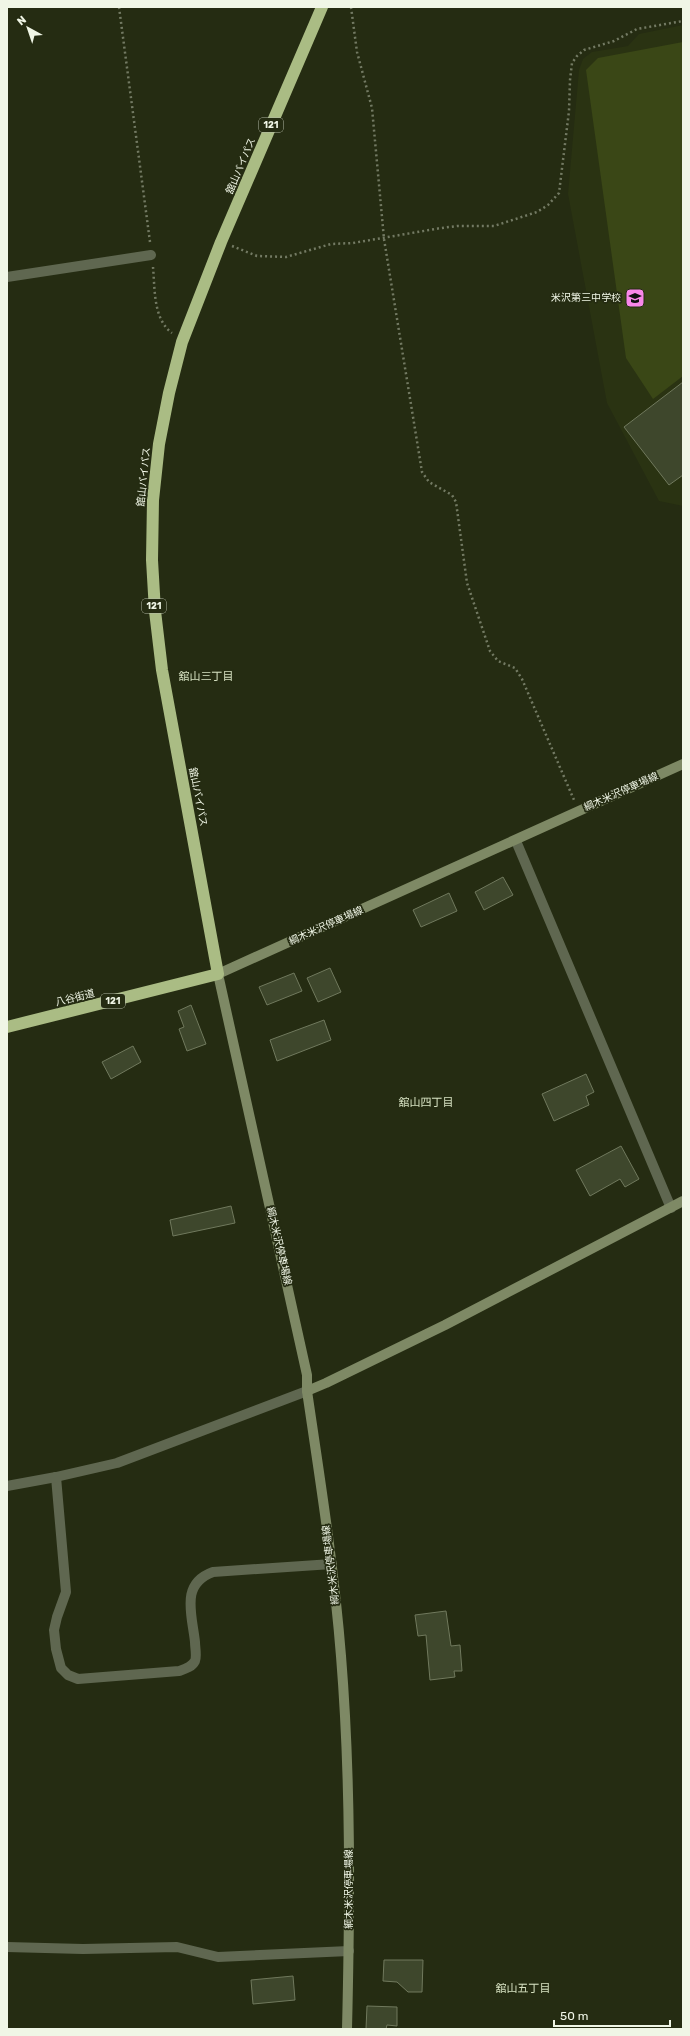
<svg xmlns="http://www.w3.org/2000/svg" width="690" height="2036" font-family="Rubik,'Noto Sans JP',sans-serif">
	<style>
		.built { fill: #2a3312 }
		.green { fill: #3a4716 }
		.building { fill: #3e472c; stroke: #70795d }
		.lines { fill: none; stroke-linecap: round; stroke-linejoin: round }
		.path { stroke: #737a63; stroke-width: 2.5; stroke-dasharray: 2 3; stroke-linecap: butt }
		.street { stroke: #5f6750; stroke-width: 10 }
		.secondary { stroke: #7e8965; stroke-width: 10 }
		.highway { stroke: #aabc84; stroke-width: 12 }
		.labels { text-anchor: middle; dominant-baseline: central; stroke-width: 3.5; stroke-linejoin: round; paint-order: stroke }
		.shield { fill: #252c12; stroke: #b3b9a6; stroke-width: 1 }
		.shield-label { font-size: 9px; font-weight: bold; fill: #f0f6e6 }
		.street-label { font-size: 10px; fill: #f0f6e6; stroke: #252c12 }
		.poi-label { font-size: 10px; fill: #f0f6e6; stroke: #252c12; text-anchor: end }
		.neighbourhood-label { font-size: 11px; fill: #d6e1c1; stroke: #252c12 }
	</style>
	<rect width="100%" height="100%" fill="#252c12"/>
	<path class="built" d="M683 25V506L659 501 607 403 568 194 579 70 583 59 592 52 628 46 639 34Z"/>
	<path class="green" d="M683 42V376L653 399 626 358 586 70 598 58Z"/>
	<g class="building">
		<path d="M683 382V475L669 485 624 427Z"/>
		<path d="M503 877 513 895 484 910 475 892Z"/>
		<path d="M449 893 457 911 421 927 413 910Z"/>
		<path d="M330 968 341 992 318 1002 307 978Z"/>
		<path d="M294 973 302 991 267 1005 259 987Z"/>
		<path d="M191 1005 206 1044 187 1051 179 1029 184 1027 178 1011Z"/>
		<path d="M324 1020 331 1040 277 1061 270 1040Z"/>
		<path d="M133 1046 141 1062 111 1079 102 1062Z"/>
		<path d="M586 1074 594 1092 586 1096 589 1105 554 1121 542 1094Z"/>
		<path d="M621 1146 639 1179 625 1187 620 1179 590 1196 576 1170Z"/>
		<path d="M231 1206 235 1223 173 1236 170 1220Z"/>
		<path d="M446 1611 451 1646 460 1645 462 1671H454L455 1677 430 1680 426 1635 418 1636 415 1615Z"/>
		<path d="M384 1960H423L422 1992H408L397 1982 383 1981Z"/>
		<path d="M293 1976 295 2000 253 2004 251 1980Z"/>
		<path d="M367 2006 397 2007V2026L387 2025 386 2029H366Z"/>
	</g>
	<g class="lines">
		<g class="path">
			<path d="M119 7 150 242"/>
			<path d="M351 7 357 52 372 108 384 239 422 472 429 482 452 495 456 502 467 583 490 651 498 661 515 668 522 679 574 800"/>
			<path d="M232 246 257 256 286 257 331 244 353 243 441 228 457 226H494L537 212 548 205 559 193 569 111 570 80 572 63 577 56 584 50 614 41 637 29 683 21"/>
			<path d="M153 267C155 289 153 319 172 333"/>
		</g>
		<g class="street">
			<path d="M7 277 151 255"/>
			<path d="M516 841 671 1208"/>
			<path d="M56 1477 66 1592 57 1617 54 1630 56 1649 61 1668 68 1675 78 1679 179 1671C185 1669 192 1667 195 1661 197 1656 195 1648 195 1642 192 1614 180 1584 213 1572L332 1564"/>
			<path d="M7 1486 56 1477 117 1463 307 1391"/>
			<path d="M7 1947 83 1949 177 1947 218 1957 349 1951"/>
		</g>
		<g class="secondary">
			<path d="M307 1391 326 1383 445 1325 683 1201"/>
			<path d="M347 2029C350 1905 351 1780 341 1656 334 1567 320 1479 307 1391V1375L218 974 683 764"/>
		</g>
		<path class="highway" d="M7 1027 218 974 162 670 155 611 152 560 153 500 159 444 169 393 182 342 221 242 322 7"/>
	</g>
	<defs>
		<g id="school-square" transform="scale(1)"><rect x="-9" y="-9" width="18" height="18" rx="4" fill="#f987e9" stroke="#252c12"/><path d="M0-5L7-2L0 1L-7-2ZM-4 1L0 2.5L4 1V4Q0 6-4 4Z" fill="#111"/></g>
	</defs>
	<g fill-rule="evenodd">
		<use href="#school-square" x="635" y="298"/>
	</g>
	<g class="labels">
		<g class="shield">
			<rect x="259" y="118" width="24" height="14" rx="3"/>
			<rect x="142" y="599" width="24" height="14" rx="3"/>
			<rect x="101" y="994" width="24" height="14" rx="3"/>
		</g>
		<g class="shield-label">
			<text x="271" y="125">121</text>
			<text x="154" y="606">121</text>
			<text x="113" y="1001">121</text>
		</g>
		<g class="street-label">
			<text transform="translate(241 166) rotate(-67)">舘山バイパス</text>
			<text transform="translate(144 477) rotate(-84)">舘山バイパス</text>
			<text transform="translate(621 792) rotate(-24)">綱木米沢停車場線</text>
			<text transform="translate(198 797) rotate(79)">舘山バイパス</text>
			<text transform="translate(326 926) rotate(-24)">綱木米沢停車場線</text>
			<text transform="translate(75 998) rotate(-14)">八谷街道</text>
			<text transform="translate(279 1246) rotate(77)">綱木米沢停車場線</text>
			<text transform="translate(331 1565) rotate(-97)">綱木米沢停車場線</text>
			<text transform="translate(349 1889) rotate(-90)">綱木米沢停車場線</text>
		</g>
		<g class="poi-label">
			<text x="621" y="298">米沢第三中学校</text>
		</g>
		<g class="neighbourhood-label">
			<text x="206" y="676">舘山三丁目</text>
			<text x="426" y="1102">舘山四丁目</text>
			<text x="523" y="1988">舘山五丁目</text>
		</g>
	</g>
	<rect width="690" height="2036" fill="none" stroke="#f0f6e6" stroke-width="16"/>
	<g transform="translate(28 28) rotate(320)" stroke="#252c12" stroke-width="3" paint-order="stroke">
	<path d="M0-3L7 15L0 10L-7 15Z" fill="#f0f6e6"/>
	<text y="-6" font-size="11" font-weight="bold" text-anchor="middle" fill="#f0f6e6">N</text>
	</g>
	<path d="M554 2020v6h116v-6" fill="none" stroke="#f0f6e6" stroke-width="2"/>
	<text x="560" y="2020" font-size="12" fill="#f0f6e6" stroke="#252c12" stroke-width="3" paint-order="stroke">50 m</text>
</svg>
